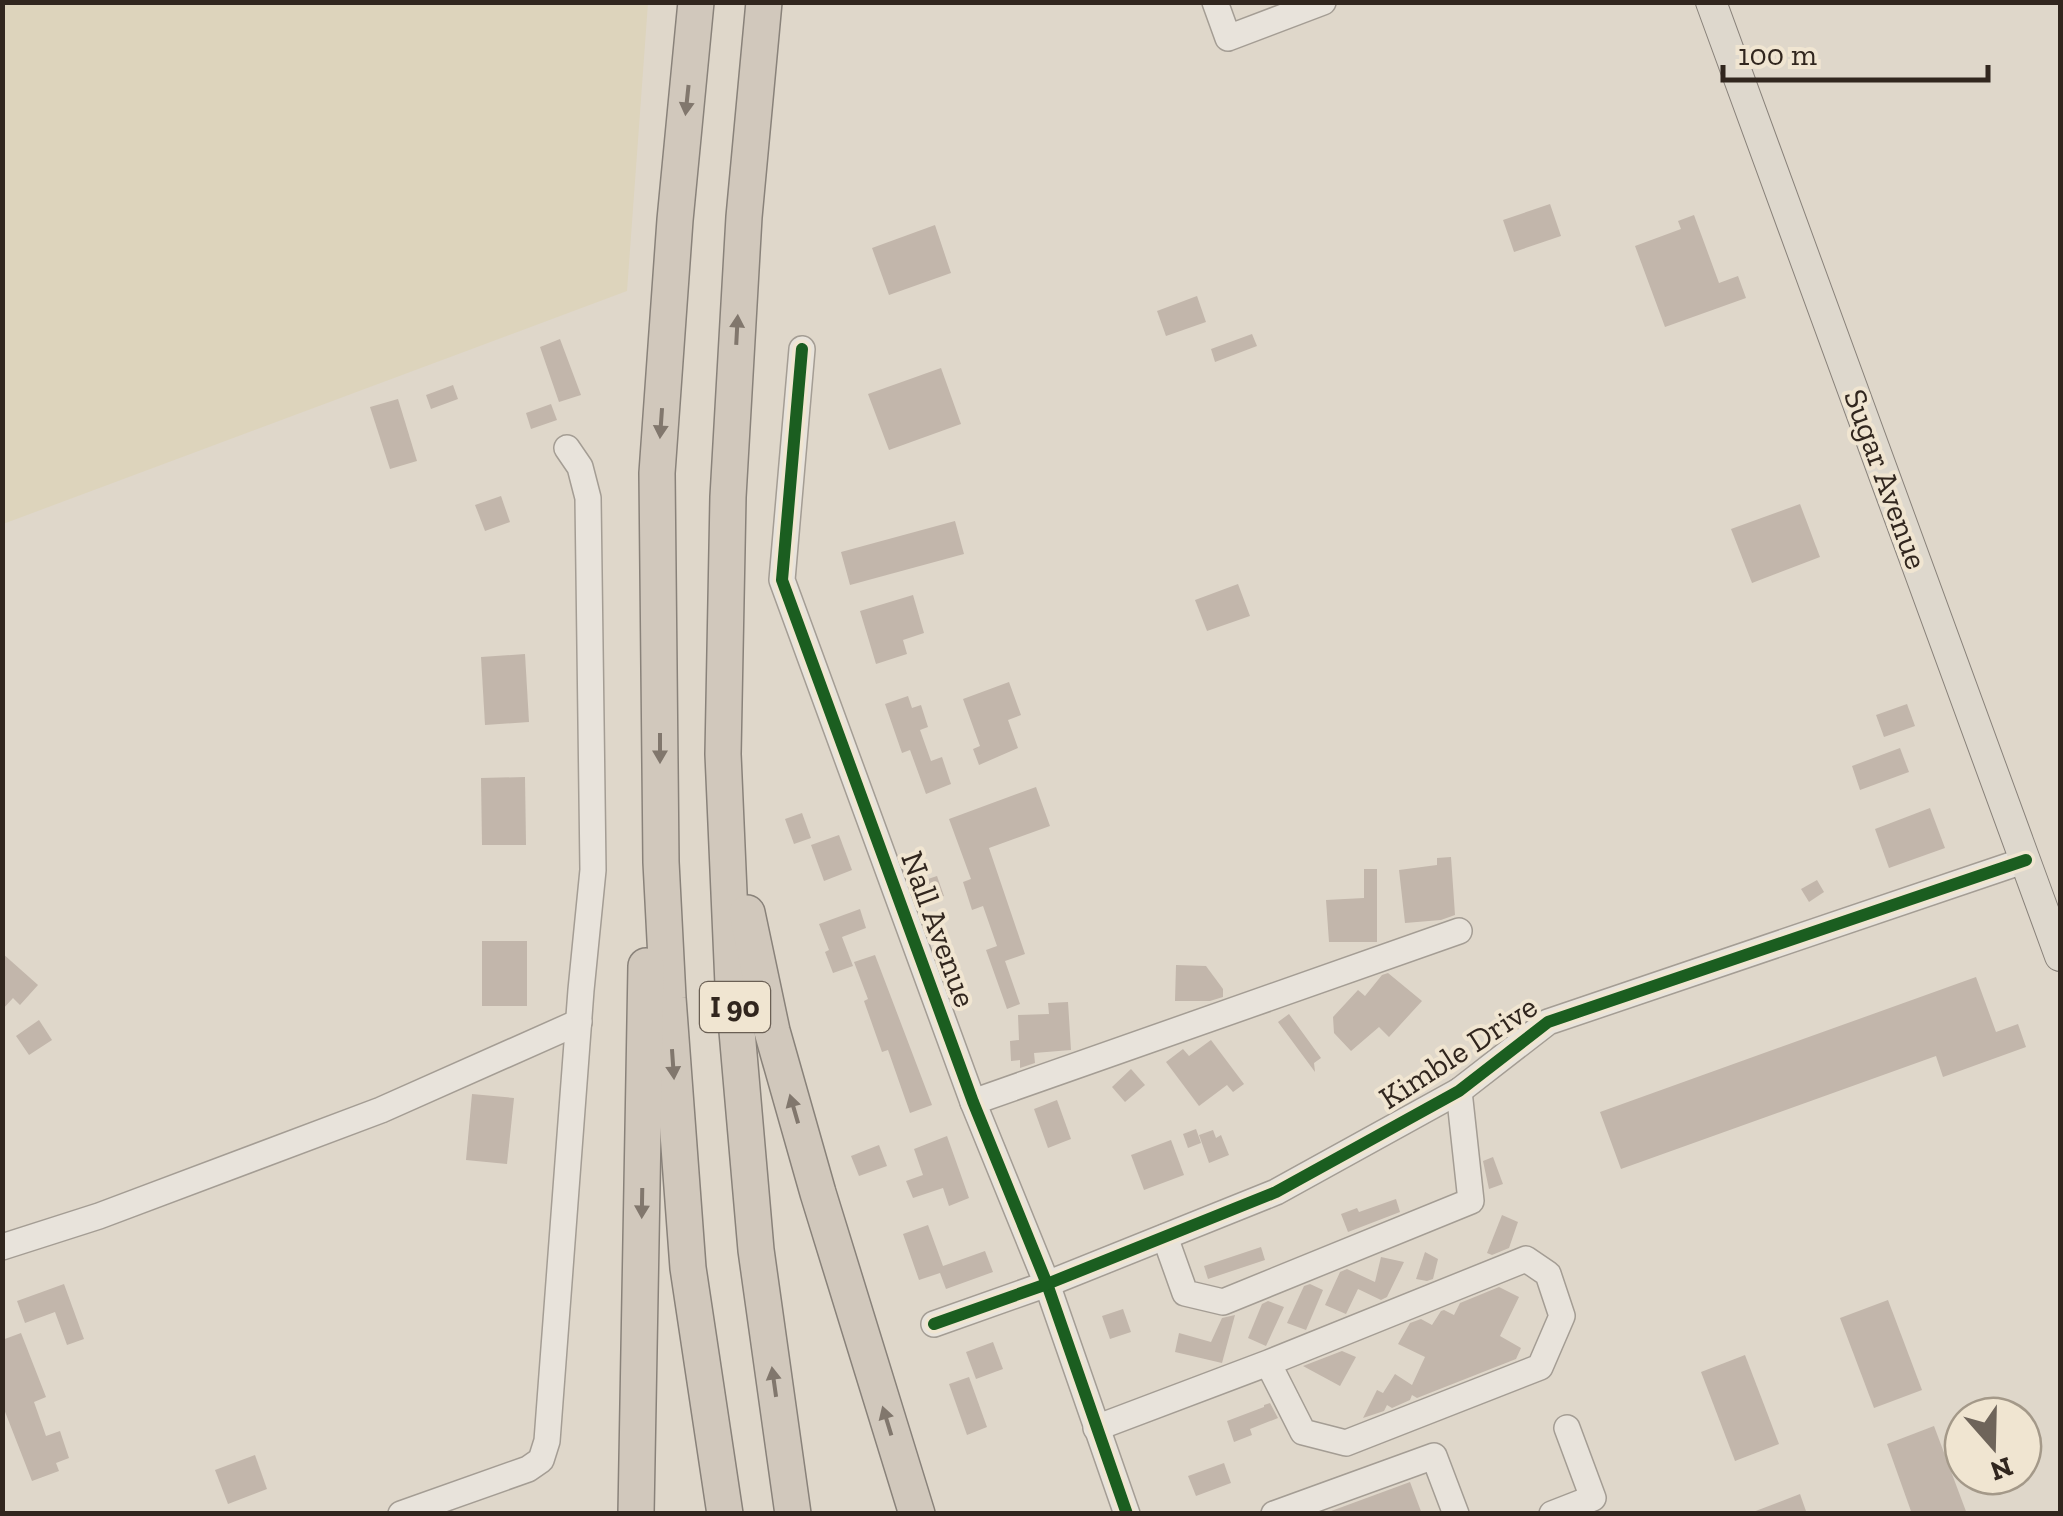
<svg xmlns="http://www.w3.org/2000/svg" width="2063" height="1516" font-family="'Zilla Slab',serif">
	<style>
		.farmland { fill: #ddd4bc }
		.building { fill: #c2b6ab }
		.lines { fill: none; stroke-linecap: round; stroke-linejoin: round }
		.minor-casing { stroke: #a49d94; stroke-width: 28 }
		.major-casing { stroke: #89827a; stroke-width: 32 }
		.highway-casing { stroke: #89827a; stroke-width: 38 }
		.minor { stroke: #e8e3db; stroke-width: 25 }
		.major { stroke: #ded8cd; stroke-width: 30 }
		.highway { stroke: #d1c8bc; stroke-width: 35 }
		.cycleway-casing { stroke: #f0e5d1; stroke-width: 19 }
		.cycleway { stroke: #1b5e20; stroke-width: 12 }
		.oneway { fill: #81776d }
		.labels { text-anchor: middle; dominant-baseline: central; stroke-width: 8; stroke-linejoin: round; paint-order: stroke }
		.shield { fill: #f0e5d1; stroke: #6a5f54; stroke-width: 2.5 }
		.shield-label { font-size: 30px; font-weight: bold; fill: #31261e }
		.street-label { font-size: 32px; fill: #31261e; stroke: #f0e5d1 }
	</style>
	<rect width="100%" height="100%" fill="#dfd7ca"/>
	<path class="farmland" d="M3 2 648 3 627 291 3 524Z"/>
	<g class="building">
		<path d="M1550 204 1561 236 1514 252 1503 220Z"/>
		<path d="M1694 215 1719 283 1738 276 1746 298 1665 327 1635 246 1681 229 1678 221Z"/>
		<path d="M935 225 951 273 889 295 872 248Z"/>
		<path d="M1197 296 1206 322 1166 336 1157 311Z"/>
		<path d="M1252 334 1257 346 1215 362 1211 349Z"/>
		<path d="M560 339 581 395 559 402 540 347Z"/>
		<path d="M941 368 961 424 889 450 868 394Z"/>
		<path d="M453 385 458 399 431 409 426 395Z"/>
		<path d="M398 399 417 461 390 469 370 407Z"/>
		<path d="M551 404 557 420 531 429 526 413Z"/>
		<path d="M501 496 510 522 485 531 475 505Z"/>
		<path d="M1800 504 1820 557 1752 583 1731 529Z"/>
		<path d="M955 521 964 554 850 585 841 552Z"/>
		<path d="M1238 584 1250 616 1207 631 1195 600Z"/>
		<path d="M913 595 924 633 903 640 907 654 876 664 860 611Z"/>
		<path d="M525 654 529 722 485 725 481 657Z"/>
		<path d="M1009 682 1021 715 1008 720 1018 748 979 765 973 749 980 746 963 699Z"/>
		<path d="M908 696 912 708 921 705 928 727 920 730 931 761 942 757 951 784 926 794 910 750 902 753 885 704Z"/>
		<path d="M1907 704 1915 726 1884 737 1876 715Z"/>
		<path d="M1900 748 1909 772 1860 790 1852 766Z"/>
		<path d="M525 777 526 845H482L481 778Z"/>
		<path d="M1036 787 1050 826 989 848 1025 954 1005 961 1020 1004 1007 1009 986 950 997 946 983 906 972 910 963 882 971 879 949 819Z"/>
		<path d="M1930 808 1945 848 1889 868 1875 829Z"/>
		<path d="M802 813 811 838 794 844 785 819Z"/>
		<path d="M839 835 852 870 824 881 811 845Z"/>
		<path d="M1451 857 1455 915 1441 920 1405 923 1399 870 1437 865V858Z"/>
		<path d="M1364 869H1377V942H1329L1326 900 1364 898Z"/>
		<path d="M937 876 944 896 926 902 919 882Z"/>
		<path d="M1817 880 1824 892 1809 902 1801 889Z"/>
		<path d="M860 909 866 928 842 937 853 966 833 973 825 952 829 950 819 924Z"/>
		<rect x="482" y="941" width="45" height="65"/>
		<path d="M2 953 38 985 20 1005 13 998 2 1010Z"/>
		<path d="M875 955 932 1105 910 1113 888 1050 882 1052 864 1001 868 999 854 962Z"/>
		<path d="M1176 965 1206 966 1223 989V997L1210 1001H1175Z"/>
		<path d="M1388 973 1422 1001 1389 1037 1379 1027 1351 1051 1334 1033 1333 1017 1358 990 1365 996 1382 975Z"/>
		<path d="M1976 977 1996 1032 2018 1024 2026 1047 1943 1077 1936 1056 1621 1169 1600 1112Z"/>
		<path d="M1068 1002 1071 1050 1034 1053 1035 1063 1020 1068V1060L1011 1061 1010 1041 1019 1040 1018 1015 1049 1014 1048 1003Z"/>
		<path d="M1289 1014 1321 1058 1314 1063 1315 1072 1278 1022Z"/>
		<path d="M39 1020 52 1040 29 1055 16 1036Z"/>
		<path d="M1211 1040 1244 1084 1233 1092 1227 1085 1199 1106 1166 1062 1183 1049 1189 1056Z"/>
		<path d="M1131 1069 1145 1085 1125 1102 1112 1087Z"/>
		<path d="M472 1094 514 1098 507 1164 466 1160Z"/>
		<path d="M1057 1100 1071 1139 1048 1148 1034 1109Z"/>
		<path d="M1196 1129 1201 1143 1188 1148 1183 1134Z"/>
		<path d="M1213 1130 1216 1138 1221 1135 1229 1155 1209 1163 1199 1135Z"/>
		<path d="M947 1136 969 1198 949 1206 943 1188 913 1198 906 1181 923 1175 914 1149Z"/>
		<path d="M1171 1140 1184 1175 1144 1190 1131 1155Z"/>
		<path d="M879 1145 887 1166 859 1176 851 1156Z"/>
		<path d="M1493 1157 1503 1184 1489 1189 1483 1161Z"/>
		<path d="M1396 1199 1400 1212 1348 1232 1341 1214 1357 1208 1359 1212Z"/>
		<path d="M1502 1215 1518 1222 1509 1248 1492 1255 1487 1253Z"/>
		<path d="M928 1225 943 1266 985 1251 993 1272 946 1289 940 1273 919 1280 903 1234Z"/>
		<path d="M1261 1247 1265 1260 1208 1279 1204 1266Z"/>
		<path d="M1425 1252 1438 1259 1433 1279 1427 1281 1416 1279Z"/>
		<path d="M1381 1257 1404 1262 1387 1297 1381 1300 1358 1289 1346 1314 1325 1305 1340 1272 1347 1269 1375 1282Z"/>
		<path d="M64 1284 84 1339 67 1345 55 1312 25 1323 17 1301Z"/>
		<path d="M1310 1284 1323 1290 1306 1330 1287 1323 1304 1286Z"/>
		<path d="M1499 1287 1519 1297 1500 1336 1521 1348 1516 1359 1417 1398 1412 1395 1410 1400 1392 1408 1387 1405 1384 1411 1363 1418 1377 1390 1383 1393 1395 1374 1412 1385 1425 1357 1398 1344 1410 1323 1421 1319 1432 1325 1441 1311 1444 1310 1454 1315 1460 1303Z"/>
		<path d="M1888 1300 1922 1390 1874 1408 1840 1318Z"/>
		<path d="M1268 1301 1284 1307 1266 1346 1248 1338 1262 1304Z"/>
		<path d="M1123 1309 1131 1332 1110 1339 1102 1316Z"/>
		<path d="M1235 1315 1222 1363 1175 1352 1179 1333 1211 1342 1222 1318Z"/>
		<path d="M21 1333 46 1397 34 1402 46 1436 60 1431 69 1458 56 1463 59 1471 32 1481 2 1404V1340Z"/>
		<path d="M993 1342 1003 1369 976 1379 966 1352Z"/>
		<path d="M1342 1351 1356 1357 1340 1386 1303 1366Z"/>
		<path d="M1745 1355 1779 1444 1735 1461 1701 1372Z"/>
		<path d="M969 1377 987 1427 967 1435 949 1384Z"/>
		<path d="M1270 1403 1278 1418 1250 1429 1252 1435 1234 1442 1227 1421 1264 1407V1405Z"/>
		<path d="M1934 1426 1967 1514H1912L1887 1444Z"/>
		<path d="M255 1455 267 1489 228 1504 215 1470Z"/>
		<path d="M1224 1463 1231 1483 1196 1496 1188 1476Z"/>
		<path d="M1410 1482 1422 1514H1323Z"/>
		<path d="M1800 1494 1807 1514H1753V1512Z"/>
	</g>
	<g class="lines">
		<g class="minor-casing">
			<g id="minor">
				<path d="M1215 2 1228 38 1323 2"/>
				<path d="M802 349 782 580 973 1102 1047 1284 1127 1514"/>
				<path d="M973 1102 1459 931"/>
				<path d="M1165 1237 1185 1293 1223 1302 1471 1201 1459 1091"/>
				<path d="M2 1247 99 1216 381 1110 579 1022"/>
				<path d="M934 1324 1047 1284 1276 1192 1459 1091 1548 1022 2026 860"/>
				<path d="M1096 1428 1268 1363 1526 1259 1548 1274 1562 1316 1540 1367 1346 1443 1303 1432 1268 1363"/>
				<path d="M401 1514 528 1469 541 1460 547 1441 581 990 593 870 588 498 580 467 567 448"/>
				<path d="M1274 1514 1434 1456 1456 1514"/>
				<path d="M1552 1514 1593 1498 1567 1428"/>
			</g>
		</g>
		<g class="major-casing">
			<path id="major" d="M1711 2 2060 956"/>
		</g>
		<g class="highway-casing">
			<g id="highway">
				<path d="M696 2 675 220 657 473 661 862 668 998 688 1268 725 1514"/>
				<path d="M764 2 744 217 728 497 723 754 733 985 756 1250 793 1514"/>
				<path d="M747 913 772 1031 818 1193 917 1514"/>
				<path d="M636 1514 646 966"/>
			</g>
		</g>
		<use href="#minor" class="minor"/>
		<use href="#major" class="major"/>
		<use href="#highway" class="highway"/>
		<g class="cycleway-casing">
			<g id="cycleway">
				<path d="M802 349 782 580 973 1102 1047 1284 1127 1514"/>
				<path d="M934 1324 1047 1284 1276 1192 1459 1091 1548 1022 2026 860"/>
			</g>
		</g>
		<use href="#cycleway" class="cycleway"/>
	</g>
	<defs><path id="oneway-solid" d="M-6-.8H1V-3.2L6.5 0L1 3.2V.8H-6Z" transform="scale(2.5)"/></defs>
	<g class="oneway">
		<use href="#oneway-solid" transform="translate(687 100) rotate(96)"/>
		<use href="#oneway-solid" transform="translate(737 330) rotate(-87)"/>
		<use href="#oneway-solid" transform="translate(661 423) rotate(94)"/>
		<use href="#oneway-solid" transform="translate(660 748) rotate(90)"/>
		<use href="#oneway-solid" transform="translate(673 1064) rotate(86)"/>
		<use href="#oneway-solid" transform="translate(794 1109) rotate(-106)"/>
		<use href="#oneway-solid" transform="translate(642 1203) rotate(91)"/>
		<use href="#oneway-solid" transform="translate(774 1382) rotate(-98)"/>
		<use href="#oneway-solid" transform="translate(887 1421) rotate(-107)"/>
	</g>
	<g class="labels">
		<rect class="shield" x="700" y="982" width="70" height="50" rx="8"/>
		<g class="shield-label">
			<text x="735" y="1007">I 90</text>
		</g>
		<g class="street-label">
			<text transform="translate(1886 479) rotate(70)">Sugar Avenue</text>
			<text transform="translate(939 929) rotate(70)">Nall Avenue</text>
			<text transform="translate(1458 1052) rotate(-33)">Kimble Drive</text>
		</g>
	</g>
	<rect width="2063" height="1516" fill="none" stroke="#31261e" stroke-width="10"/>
	<g transform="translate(1993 1446) rotate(160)"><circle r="48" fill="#f0e5d1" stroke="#a49989" stroke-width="2.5"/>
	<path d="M0-8L18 38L0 25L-18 38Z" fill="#6e645a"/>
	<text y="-15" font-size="28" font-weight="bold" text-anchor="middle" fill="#31261e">N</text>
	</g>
	<path d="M1723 65v15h265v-15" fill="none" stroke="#31261e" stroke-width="5"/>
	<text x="1738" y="65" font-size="30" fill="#31261e" stroke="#f0e5d1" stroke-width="8" paint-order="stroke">100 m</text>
</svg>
